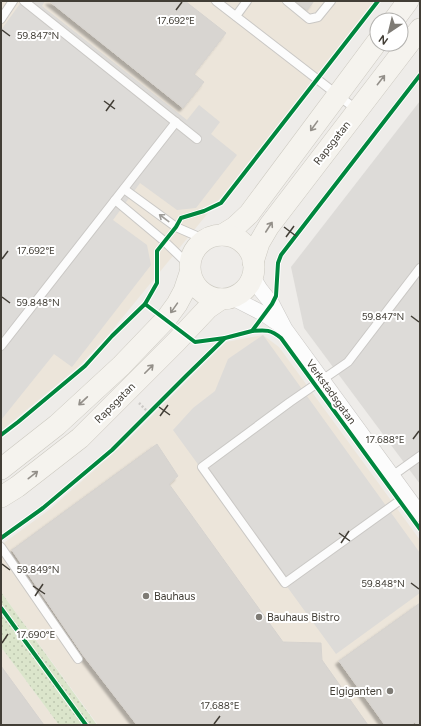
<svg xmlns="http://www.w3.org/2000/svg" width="421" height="726" font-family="Figtree,sans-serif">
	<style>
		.commercial { fill: #ece5da }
		.grass { fill: url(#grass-dots) }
		.parking { fill: #dddbd8 }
		.building { fill: #d8d5d1; stroke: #d6d3cf; filter: url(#shadow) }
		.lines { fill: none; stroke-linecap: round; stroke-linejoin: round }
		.lane-casing { stroke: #cac8c5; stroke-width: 10 }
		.street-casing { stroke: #cac8c5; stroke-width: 16 }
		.secondary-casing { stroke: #ccc9c0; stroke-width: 22 }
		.path { stroke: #cccac7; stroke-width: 2.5; stroke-dasharray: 2 2; stroke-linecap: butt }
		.lane { stroke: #fcfcfc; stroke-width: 8 }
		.street { stroke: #fcfcfc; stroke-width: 15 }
		.secondary { stroke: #f5f3ee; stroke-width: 21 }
		.cycleway-casing { stroke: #fff; stroke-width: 6 }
		.cycleway { stroke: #00873e; stroke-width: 4 }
		.oneway { stroke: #938f89 }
		.oneway2 { stroke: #9f9d99 }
		.ticks { fill: none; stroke: #423e36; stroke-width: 1.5 }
		.poi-dot { fill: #7e7b75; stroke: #fff; stroke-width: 1.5 }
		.labels { text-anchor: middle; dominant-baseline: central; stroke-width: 4; stroke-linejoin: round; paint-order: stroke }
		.street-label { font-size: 11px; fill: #423e36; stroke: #fff }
		.poi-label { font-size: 11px; fill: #423e36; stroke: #fff; text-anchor: start }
		.ticks-label { font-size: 10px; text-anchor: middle; fill: #423e36; stroke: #fff; stroke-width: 4; stroke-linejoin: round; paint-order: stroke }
	</style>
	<defs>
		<pattern id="grass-dots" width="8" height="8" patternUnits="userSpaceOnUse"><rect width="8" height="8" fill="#dbe5cb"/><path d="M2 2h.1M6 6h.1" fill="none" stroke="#bdc6af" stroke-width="1.8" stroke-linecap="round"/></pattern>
		<filter id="shadow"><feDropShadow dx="-3.5" dy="3.5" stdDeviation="1" flood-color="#0004"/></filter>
	</defs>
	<rect width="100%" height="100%" fill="#eeece9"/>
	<g class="commercial">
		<path d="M1 1H374L226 191 109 334 78 367 1 431Z"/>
		<path d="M263 335 279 347 420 540V725H98L1 592V545L49 510 124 444 226 342Z"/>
		<path d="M1 647 59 725H1Z"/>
	</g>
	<path class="grass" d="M1 592 97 725H59L1 647Z"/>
	<g class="parking">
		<path d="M22 1H45L42 6 187 120 199 105 220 122 211 134 237 155 196 208 177 210 140 183 113 220 147 245 151 265 72 367 54 354 1 420V30Z"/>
		<path d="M420 101V484L304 328 291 267Z"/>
		<path d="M263 335 420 553V593L336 654 173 430 193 408 215 391 228 359Z"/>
	</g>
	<g class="building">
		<path d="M49 1H185L226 33 194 74 204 82 183 108Z"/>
		<path d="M295 1H314L307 10Z"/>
		<path d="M157 444 178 476 169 484 283 642 321 643 322 660 368 725H137L83 655 12 550Z"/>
		<path d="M420 603V725H417L415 722 411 725H385L339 661Z"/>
		<path d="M1 666 44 725H1Z"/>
	</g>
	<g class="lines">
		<g class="lane-casing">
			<g id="lane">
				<path d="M24 1 197 139"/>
				<path d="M216 1 357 110"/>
				<path d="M287 1 309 19 318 17 331 1"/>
				<path d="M236 16 247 1"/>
				<path d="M1 19 13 1"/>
				<path d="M124 189 176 227 199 237H212"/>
				<path d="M115 200 164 241 190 266"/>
				<path d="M1 346 176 122"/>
				<path d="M392 476 420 456"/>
				<path d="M406 496 285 583 202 467 290 402 348 362 420 268"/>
				<path d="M1 547 78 659"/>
			</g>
		</g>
		<g class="street-casing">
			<g id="street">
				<path d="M252 276 260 289 272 304 285 329 420 514"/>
				<path d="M231 297 264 314 283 327"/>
			</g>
		</g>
		<g class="secondary-casing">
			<g id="secondary">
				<path d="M394 20 408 1"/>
				<path d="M222 235 235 227 249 214 377 42"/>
				<circle cx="222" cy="267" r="32"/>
				<path d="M253 262 259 243 269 226 420 29"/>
				<path d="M1 469 57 425 121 366 166 319 177 304 184 291 190 273"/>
				<path d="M1 497 17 487 80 438 176 342 208 308 221 299"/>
			</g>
		</g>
		<path class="path" d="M139 403 149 413"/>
		<use href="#lane" class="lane"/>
		<use href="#street" class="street"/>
		<use href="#secondary" class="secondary"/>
		<g class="cycleway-casing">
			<g id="cycleway">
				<path d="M145 304 195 342 225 338"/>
				<path d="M252 331C265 330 270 329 281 338L420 529"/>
				<path d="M1 435 18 422 85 366 112 336 145 304 157 283V251L176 227 181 218 204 211 221 203 378 1"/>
				<path d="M1 538 43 508 112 450 186 376 225 338 252 331 272 304 276 296 278 263 281 255 420 75"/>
				<path d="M1 608 86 725"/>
			</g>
		</g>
		<use href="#cycleway" class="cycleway"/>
	</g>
	<defs><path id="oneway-shaft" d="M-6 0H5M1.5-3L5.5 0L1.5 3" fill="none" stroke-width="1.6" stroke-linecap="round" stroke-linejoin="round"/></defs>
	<g class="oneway">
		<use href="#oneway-shaft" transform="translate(381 80) rotate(-52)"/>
		<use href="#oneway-shaft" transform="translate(314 126) rotate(126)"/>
		<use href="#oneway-shaft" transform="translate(269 227) rotate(-57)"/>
		<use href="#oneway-shaft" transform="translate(174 308) rotate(125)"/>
		<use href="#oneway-shaft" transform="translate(149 369) rotate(-45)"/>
		<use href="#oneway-shaft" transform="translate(83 401) rotate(137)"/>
		<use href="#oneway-shaft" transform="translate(33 475) rotate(-38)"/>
	</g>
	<use class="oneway2" href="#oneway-shaft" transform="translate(164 218) rotate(-143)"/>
	<path class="ticks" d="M176 10 182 2M2 30 10 36M104 101 115 109M106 111 114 100M284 227 296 236M286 237 294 226M2 259 8 251M2 297 10 303M411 316 419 322M159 407 170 415M160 416 168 405M413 439 419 431M339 533 350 541M341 543 349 531M2 564 10 570M411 583 419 589M33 586 45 594M35 596 43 584M2 643 8 634M214 724 220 716"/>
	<g class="poi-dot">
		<circle cx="146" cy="596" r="4"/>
		<circle cx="259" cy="617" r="4"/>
		<circle cx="390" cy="691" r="4"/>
	</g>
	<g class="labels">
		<g class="street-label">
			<text transform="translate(332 143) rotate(-52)">Rapsgatan</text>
			<text transform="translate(331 392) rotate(54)">Verkstadsgatan</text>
			<text transform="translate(115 403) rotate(-45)">Rapsgatan</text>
		</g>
		<g class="poi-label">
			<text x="154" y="596">Bauhaus</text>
			<text x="267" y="617">Bauhaus Bistro</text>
			<text x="382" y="691" text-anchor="end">Elgiganten</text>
		</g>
	</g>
	<g class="ticks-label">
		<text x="176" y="24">17.692°E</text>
		<text x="38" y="39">59.847°N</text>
		<text x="36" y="254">17.692°E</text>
		<text x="38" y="306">59.848°N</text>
		<text x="383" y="320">59.847°N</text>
		<text x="385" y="443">17.688°E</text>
		<text x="38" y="573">59.849°N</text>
		<text x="383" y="587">59.848°N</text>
		<text x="36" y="638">17.690°E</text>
		<text x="220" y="709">17.688°E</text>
	</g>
	<rect width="421" height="726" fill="none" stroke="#423e36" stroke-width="4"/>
	<g transform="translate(389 32) rotate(215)"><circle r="19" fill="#ffffff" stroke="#b3b2af"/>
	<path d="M0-3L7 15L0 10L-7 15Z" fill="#7e7b75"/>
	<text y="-6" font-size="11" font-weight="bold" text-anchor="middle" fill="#423e36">N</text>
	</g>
</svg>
